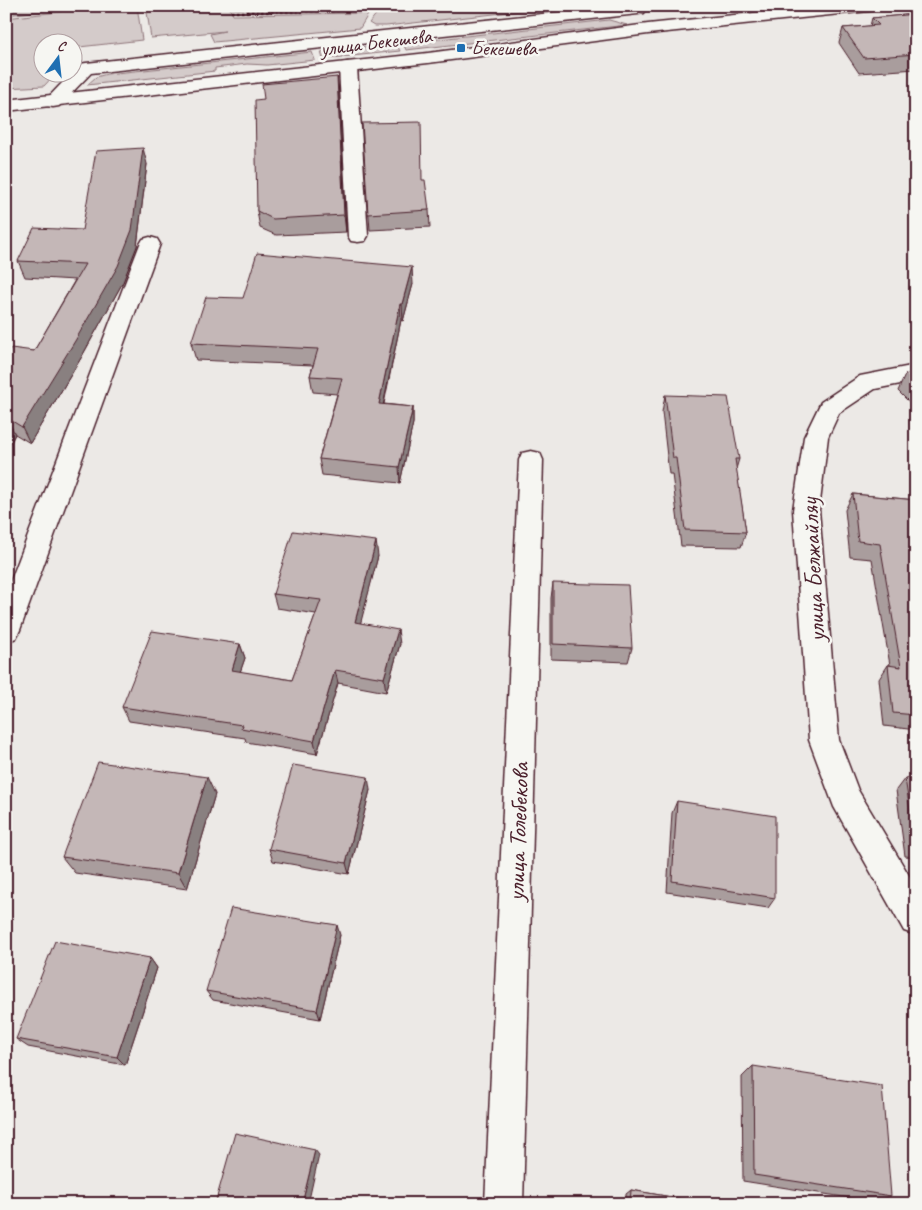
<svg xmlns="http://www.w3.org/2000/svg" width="922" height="1210" font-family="Caveat,sans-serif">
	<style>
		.green { fill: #d4cbca; stroke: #8f757a }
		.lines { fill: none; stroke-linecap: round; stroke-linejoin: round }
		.minor-casing { stroke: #4a1f2b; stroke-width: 3 }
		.major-casing { stroke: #4a1f2b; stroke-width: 3 }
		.path { stroke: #4a1f2b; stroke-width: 2; stroke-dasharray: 2.5 2.5; stroke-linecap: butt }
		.minor { fill: #f6f6f2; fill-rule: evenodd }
		.major { fill: #f6f6f2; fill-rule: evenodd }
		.wall { fill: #a99d9d; stroke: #4a1f2b }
		.shaded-wall { fill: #898080; stroke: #4a1f2b }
		.building { fill: #c4b7b7; stroke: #4a1f2b }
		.poi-dot { fill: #1f6fb2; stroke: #f6f6f2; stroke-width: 2 }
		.labels { text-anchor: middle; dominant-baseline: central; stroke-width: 5; stroke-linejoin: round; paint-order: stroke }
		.far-street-label { font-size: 21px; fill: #4a1f2b; stroke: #f6f6f2 }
		.far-poi-label { font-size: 21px; fill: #4a1f2b; stroke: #f6f6f2; text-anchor: start }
		.street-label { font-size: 25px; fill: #4a1f2b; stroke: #f6f6f2 }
	</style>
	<rect width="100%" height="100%" fill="#ece9e6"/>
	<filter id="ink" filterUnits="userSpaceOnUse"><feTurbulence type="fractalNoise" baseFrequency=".02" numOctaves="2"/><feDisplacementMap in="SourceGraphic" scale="10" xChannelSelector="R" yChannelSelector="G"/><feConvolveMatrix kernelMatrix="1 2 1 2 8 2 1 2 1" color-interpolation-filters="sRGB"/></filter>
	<g filter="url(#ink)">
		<g class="green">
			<path d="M6 6H91L6 15Z"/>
			<path d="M109 6H137L142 40 79 47 73 55 72 42H42V72L56 73 44 86 6 88V18Z"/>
			<path d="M146 6H371L268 11 230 9 233 15 369 13 360 28 214 42 210 34 225 31 151 38Z"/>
			<path d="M432 6H546L548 8 386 26H374L369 23 378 12Z"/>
			<path d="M609 20 627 25 406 50 403 43Z"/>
			<path d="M396 43 400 51 323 59 321 52Z"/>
			<path d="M312 52 315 60 267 65 247 64 215 68V71L87 85 96 77 107 74Z"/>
		</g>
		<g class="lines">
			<g class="minor-casing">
				<g id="minor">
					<path d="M617 6H644L646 9 644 13 638 14 91 73 59 106 53 107 47 106 44 102 80 64 86 63Z"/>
					<path d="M348 62 354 63 357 67 368 236 365 241 358 242 351 241 348 236 339 67 342 63Z"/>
					<path d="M150 237 157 239 160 244 20 630 16 638 6 642V593L140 244 143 239Z"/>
					<path d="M916 365V381L875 389 839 413 828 437 819 510 839 740 858 790 916 887V935L904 931 834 807 809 740 793 510 804 437 821 402 860 376Z"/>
					<path d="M531 451 540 453 543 460 523 1204H485L519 460 522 453Z"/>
				</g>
			</g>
			<g class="major-casing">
				<path id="major" d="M819 6H877L875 10 869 11 648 34 428 63 6 111V100L428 53 648 24Z"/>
			</g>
			<path class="path" d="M231 12 349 11"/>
			<use href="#minor" class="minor"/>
			<use href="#major" class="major"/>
		</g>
		<g class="wall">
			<path d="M916 14V69L859 73 839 43 843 28 870 26 872 18Z"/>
			<path d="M337 77 339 93 346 232 276 235 260 228 257 211 264 99Z"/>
			<path d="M362 123 422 180 429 210 430 227 370 230Z"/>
			<path d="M147 164 137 246 123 282 81 358 30 443 15 434 6 452V355L34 351 75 280 25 277 18 261 82 230Z"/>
			<path d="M413 284 403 321 401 320 384 404 413 407V423L400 483 322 475 319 459 337 394 313 392 310 376 313 365 196 360 191 343 243 298Z"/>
			<path d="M916 371V409L898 391 905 375Z"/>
			<path d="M665 395 739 459 736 469 746 532 741 547 681 546 672 474H669L662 412Z"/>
			<path d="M853 494 916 500V730L884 726 879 679 888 665H890L872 559 850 557 845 510Z"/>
			<path d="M378 556 360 623 400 644 386 692 338 683 317 754 246 742 245 738 129 721 122 707 240 644 245 658 240 672 292 680 316 614 277 608 273 594Z"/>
			<path d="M553 583 632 648 628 662 551 659V598Z"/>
			<path d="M905 778H916V857L905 856 896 790Z"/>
			<path d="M370 790 349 874 273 861 269 849Z"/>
			<path d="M215 794 187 889 75 873 62 857Z"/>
			<path d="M677 801 775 898 768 908 667 892 672 813Z"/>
			<path d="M340 935 320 1019 213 1000 206 991Z"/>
			<path d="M150 958 157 968 125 1065 28 1047 16 1039Z"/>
			<path d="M753 1066 891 1196 875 1202 743 1181 742 1077Z"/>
			<path d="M631 1190 712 1204H626V1194Z"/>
		</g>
		<g class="shaded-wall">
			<path d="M337 77 339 93 346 232 344 215Z"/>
			<path d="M143 148 147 164 137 246 123 282 81 358 30 443 22 427Z"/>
			<path d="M412 267 413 284 403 321 402 304Z"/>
			<path d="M400 304 401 320 380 420 379 404Z"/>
			<path d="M413 407V423L400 483 399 467Z"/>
			<path d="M7 418 15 434 6 452V420Z"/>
			<path d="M376 541 378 556 357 637 355 622Z"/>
			<path d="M398 630 400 644 386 692 384 678Z"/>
			<path d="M240 644 245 658 236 684 232 670Z"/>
			<path d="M335 670 338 683 317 754 314 741Z"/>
			<path d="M207 777 215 794 187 889 178 873Z"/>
			<path d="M368 777 370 790 349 874 346 863Z"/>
			<path d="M337 925 340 935 320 1019 317 1010Z"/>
			<path d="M150 958 157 968 125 1065 117 1057Z"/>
			<path d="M315 1150 319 1155 308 1204H302Z"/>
		</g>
		<g class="building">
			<path d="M916 14V54L864 58 843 28 879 25 872 18Z"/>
			<path d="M337 77 344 215 273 219 257 211 255 100 264 99 262 84Z"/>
			<path d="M421 122 422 180H425L429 210 368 214 362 123Z"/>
			<path d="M143 148 132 230 118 266 75 341 22 427 7 418 6 420V355L11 348 34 351 85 264 18 261 34 228 82 230 96 151Z"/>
			<path d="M257 253 412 267 402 304H400L379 404 413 407 399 467 319 459 342 378 310 376 318 349 191 343 206 297 243 298Z"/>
			<path d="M916 371V385L905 375Z"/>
			<path d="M665 395 728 397 739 459H735L746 532 685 530 676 458H673Z"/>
			<path d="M853 494 916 500V715L893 713 888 665 901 667 880 544 858 541Z"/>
			<path d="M293 531 376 541 355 622 398 630 384 678 335 670 314 741 241 728 242 725 122 707 152 631 240 644 232 670 292 680 321 600 273 594Z"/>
			<path d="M553 583 628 585 632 648 553 644Z"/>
			<path d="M98 762 207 777 178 873 62 857Z"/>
			<path d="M293 765 368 777 346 863 269 849Z"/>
			<path d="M905 778H916V844H915Z"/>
			<path d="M677 801 775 816V898L672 881Z"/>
			<path d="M231 908 337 925 317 1010 206 991Z"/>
			<path d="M55 941 150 958 117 1057 16 1039Z"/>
			<path d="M753 1066 882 1086 891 1196 754 1175Z"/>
			<path d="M235 1133 315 1150 302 1204H215Z"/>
			<path d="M631 1190 712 1204H630Z"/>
		</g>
	</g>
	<rect class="poi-dot" x="456" y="43" width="10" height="10" rx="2.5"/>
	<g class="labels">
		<g class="far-street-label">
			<text transform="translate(376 42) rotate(-7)">улица Бекешева</text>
		</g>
		<g class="far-poi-label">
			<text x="471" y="48">Бекешева</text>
		</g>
		<g class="street-label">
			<text transform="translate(813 570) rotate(-93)">улица Белжайляу</text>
			<text transform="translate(518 832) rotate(-88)">улица Толебекова</text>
		</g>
	</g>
	<rect width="922" height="1210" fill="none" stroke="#f6f6f2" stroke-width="25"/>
	<rect x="12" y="12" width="897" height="1185" fill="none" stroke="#4a1f2b" stroke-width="2" filter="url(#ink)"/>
	<g transform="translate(58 58) rotate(15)"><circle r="24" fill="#f6f6f2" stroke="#b1a0a2"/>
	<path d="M0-4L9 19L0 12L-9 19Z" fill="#1f6fb2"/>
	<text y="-8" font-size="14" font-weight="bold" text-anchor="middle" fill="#4a1f2b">С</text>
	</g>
</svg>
